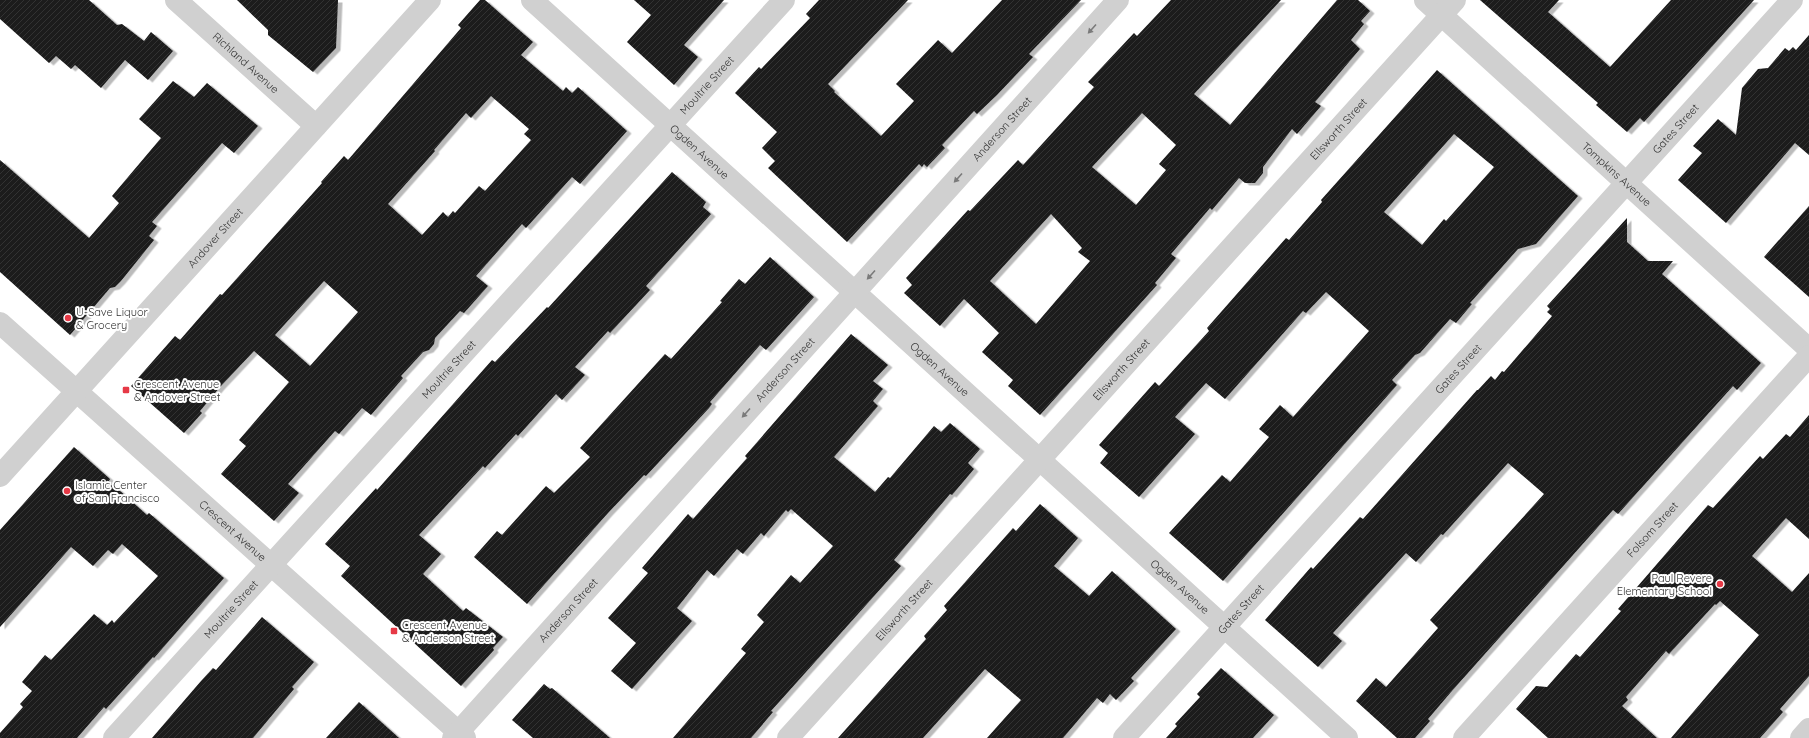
<svg xmlns="http://www.w3.org/2000/svg" width="1809" height="738" font-family="Quicksand,sans-serif">
	<style>
		.building { fill: url(#building-hatch); fill-rule: evenodd; filter: url(#shadow) }
		.lines { fill: none; stroke-linecap: round; stroke-linejoin: round }
		.street { stroke: #d0d0d0; stroke-width: 22 }
		.oneway { fill: #7a7a7a }
		.poi-dot { fill: #e63946; stroke: #fff; stroke-width: 1.5 }
		.labels { text-anchor: middle; dominant-baseline: central; stroke-width: 4; stroke-linejoin: round; paint-order: stroke }
		.street-label { font-size: 11px; fill: #333; stroke: #fff }
		.poi-label { font-size: 11px; fill: #333; stroke: #fff; text-anchor: start }
	</style>
	<defs>
		<pattern id="building-hatch" width="6" height="6" patternUnits="userSpaceOnUse"><rect width="6" height="6" fill="#1a1a1a"/><path d="M-1 1l2-2M0 6l6-6M5 7l2-2" fill="none" stroke="#333"/></pattern>
		<filter id="shadow"><feDropShadow dx="4.5" dy="2.5" stdDeviation="0" flood-color="#0004"/></filter>
	</defs>
	<rect width="100%" height="100%" fill="#fff"/>
	<g class="building">
		<path d="M0 0H89L117 25 122 24 144 41 151 32 173 51 148 80 125 60 101 88 75 65 71 69 56 56 49 63 0 19Z"/>
		<path d="M237 0H338L336 48 313 72 268 35V30Z"/>
		<path d="M480 0H485L533 42 521 55 563 91 566 87 572 93 578 87 627 131 580 184 572 177 526 228 522 224 476 276 488 286 464 313 460 311 435 338 434 344 429 350 423 352 401 376 403 378 371 415 362 408 339 434 335 431 288 484 299 493 274 521 221 474 246 446 239 440 289 382 254 351 220 387 200 411 202 413 184 433 131 386 175 336 180 340 220 294 222 295 322 183 321 182 344 156 348 160 461 28 458 25ZM491 96 529 129 524 134 531 140 485 191 479 186 455 213 453 211 448 217 443 212 422 235 388 204 435 151 434 150 466 113 471 118ZM324 281 358 312 310 366 275 335Z"/>
		<path d="M634 0H724L684 45 698 57 674 85 627 42 651 15Z"/>
		<path d="M819 0H908L828 84 835 91 834 92 881 136 914 101 896 84 938 40 952 53 1002 0H1081L1029 54 1033 57 997 95 977 114 974 111 942 145 945 148 927 167 924 164 922 167 919 164 847 242 768 168 775 161 762 148 777 132 735 93 759 67 761 69 810 18 806 14Z"/>
		<path d="M1171 0H1281L1194 94 1230 125 1337 0H1358L1370 11 1361 21 1364 24 1351 40 1360 49 1315 102 1321 106 1297 134 1292 129 1263 167V173L1255 183H1245L1239 178 1212 210 1210 208 1171 254 1176 258 1155 283 1157 285 1040 415 1008 386 1013 380 982 352 999 333 964 299 940 326 904 293 912 285 906 278 968 210 970 211 1018 160 1023 165 1094 87 1088 82 1134 33 1137 36ZM1142 113 1176 145 1159 164 1166 170 1136 205 1092 167ZM1051 214 1082 248 1078 252 1090 261 1036 324 990 281Z"/>
		<path d="M1480 0H1559L1548 12 1610 67 1671 0H1754L1644 122 1640 118 1627 132 1596 105 1598 103Z"/>
		<path d="M1809 35V155L1795 143 1726 223 1678 180 1702 153 1693 146 1718 119 1736 135 1742 88 1758 69 1768 68 1785 48 1789 51 1793 47 1796 50Z"/>
		<path d="M1437 70 1578 196 1536 244 1518 249 1470 303 1472 304 1456 323 1450 319 1420 353 1415 355 1392 380 1397 385 1223 581 1169 533 1222 475 1230 482 1269 437 1259 429 1280 405 1293 417 1369 331 1326 292 1306 313 1303 311 1225 399 1206 383 1175 417 1195 434 1139 497 1100 463 1108 453 1099 445 1155 382 1159 386 1209 331 1207 328 1286 238 1289 240 1322 202 1321 200ZM1454 134 1494 167 1446 221 1444 219 1422 245 1384 212Z"/>
		<path d="M173 81 194 97 207 83 258 126 234 153 222 143 152 222 157 226 149 236 154 240 121 281 115 287 110 288 70 335 0 272V160L89 238 119 203 112 196 161 138 139 119Z"/>
		<path d="M672 172 706 202 703 207 711 214 646 286 650 290 610 333 608 331 575 367 585 375 562 400 556 394 518 436 516 434 485 468 483 466 419 535 441 554 423 574 463 611 466 608 503 637 493 648 494 650 461 686 341 576 350 566 325 544 376 488 377 490 492 360 495 362 547 307 548 308Z"/>
		<path d="M1809 206V297L1764 257Z"/>
		<path d="M1627 218V242L1648 261H1673L1662 274 1761 363 1737 390 1733 386 1618 514 1613 510 1451 692 1428 719 1430 721 1415 738H1397L1356 701 1376 678 1386 687 1438 628 1430 620 1544 494 1508 463 1443 535 1441 534 1416 562 1406 553 1333 633 1342 641 1318 667 1265 620 1311 567 1313 569 1360 517 1363 519 1477 390H1478L1491 376 1495 380 1502 371 1504 372 1552 316 1547 312 1550 309 1547 306Z"/>
		<path d="M770 257 814 297 766 350 760 345 710 402 712 404 709 408 646 476 644 475 608 513 527 604 474 557 497 531 502 535 546 486 554 493 590 457 580 448 665 354 671 359 722 302 720 301 739 279 745 284Z"/>
		<path d="M851 334 888 365 873 381 883 389 873 401 878 406 834 457 875 492 888 477 890 478 934 426 941 432 950 423 980 449 968 463 974 469 952 495 950 494 894 560 901 566 771 711 773 712 751 738H673L746 653 741 649 764 622 757 615 791 575 800 583 833 546 791 509 788 512 786 510 764 536 761 533 743 554 737 549 714 576 707 570 677 608 692 621 632 689 611 671 636 643 608 618 648 573 642 568 688 514 693 519 747 458 745 456Z"/>
		<path d="M1809 415V539L1786 518 1752 556 1792 592 1809 573V676L1780 709 1783 712 1760 738H1671L1759 635 1720 601 1716 605 1715 604 1669 654 1666 651 1626 697 1628 700 1622 706 1657 738H1548L1516 709 1536 686 1547 687 1576 654 1580 657 1621 611 1618 609 1708 505 1713 508 1760 456 1763 459 1786 434 1790 437Z"/>
		<path d="M74 447 110 479 109 481 147 515 149 513 224 578 154 658 153 657 106 709 104 707 77 738H0V733L23 707 20 704 32 691 22 682 45 655 51 660 94 614 107 625 112 620 114 623 158 576 122 544 113 554 108 550 93 566 71 547 0 627V530Z"/>
		<path d="M1040 504 1078 538 1054 566 1089 596 1112 571 1176 629 1131 678 1134 681 1116 700 1110 694 1103 703 1097 698 1063 738H987L1021 700 985 669 923 738H838L926 639 924 636 947 610 944 606 1013 528 1016 531Z"/>
		<path d="M262 617 314 662 292 687 294 689 253 738H152L201 681 213 668 216 670Z"/>
		<path d="M1221 668 1274 715 1253 738H1166L1177 726 1175 724 1200 697 1197 694Z"/>
		<path d="M544 684 550 689 552 688 610 738H533L512 720Z"/>
		<path d="M359 702 399 738H326Z"/>
	</g>
	<g class="lines">
		<g class="street">
			<path id="s1" d="M176 0 316 126"/>
			<path id="s2" d="M532 0 1347 738"/>
			<path id="s3" d="M1425 0 1809 349"/>
			<path id="s4" d="M0 323 465 738"/>
			<path id="s5" d="M0 476 430 0"/>
			<path id="s6" d="M114 738 784 0"/>
			<path id="s7" d="M453 738 1118 0"/>
			<path id="s8" d="M788 738 1455 0"/>
			<path id="s9" d="M1124 738 1792 0"/>
			<path id="s10" d="M1464 738 1809 356"/>
			<path d="M1801 738 1809 729"/>
		</g>
	</g>
	<defs><path id="oneway-solid" d="M-6-.8H1V-3.2L6.5 0L1 3.2V.8H-6Z"/></defs>
	<g class="oneway">
		<use href="#oneway-solid" transform="translate(1092 29) rotate(132)"/>
		<use href="#oneway-solid" transform="translate(958 178) rotate(132)"/>
		<use href="#oneway-solid" transform="translate(871 275) rotate(132)"/>
		<use href="#oneway-solid" transform="translate(746 413) rotate(132)"/>
	</g>
	<g class="poi-dot">
		<circle cx="68" cy="318" r="4"/>
		<rect x="122" y="386" width="8" height="8" rx="2"/>
		<circle cx="67" cy="491" r="4"/>
		<circle cx="1720" cy="584" r="4"/>
		<rect x="390" y="627" width="8" height="8" rx="2"/>
	</g>
	<g class="labels">
		<g class="street-label">
			<text stroke="none"><textPath href="#s1" startOffset="94">Richland Avenue</textPath></text>
			<text stroke="none"><textPath href="#s6" startOffset="882">Moultrie Street</textPath></text>
			<text stroke="none"><textPath href="#s7" startOffset="820">Anderson Street</textPath></text>
			<text stroke="none"><textPath href="#s8" startOffset="821">Ellsworth Street</textPath></text>
			<text stroke="none"><textPath href="#s9" startOffset="822">Gates Street</textPath></text>
			<text stroke="none"><textPath href="#s2" startOffset="226">Ogden Avenue</textPath></text>
			<text stroke="none"><textPath href="#s3" startOffset="259">Tompkins Avenue</textPath></text>
			<text stroke="none"><textPath href="#s5" startOffset="321">Andover Street</textPath></text>
			<text stroke="none"><textPath href="#s6" startOffset="498">Moultrie Street</textPath></text>
			<text stroke="none"><textPath href="#s7" startOffset="496">Anderson Street</textPath></text>
			<text stroke="none"><textPath href="#s2" startOffset="550">Ogden Avenue</textPath></text>
			<text stroke="none"><textPath href="#s8" startOffset="497">Ellsworth Street</textPath></text>
			<text stroke="none"><textPath href="#s9" startOffset="498">Gates Street</textPath></text>
			<text stroke="none"><textPath href="#s10" startOffset="281">Folsom Street</textPath></text>
			<text stroke="none"><textPath href="#s4" startOffset="312">Crescent Avenue</textPath></text>
			<text stroke="none"><textPath href="#s2" startOffset="874">Ogden Avenue</textPath></text>
			<text stroke="none"><textPath href="#s6" startOffset="174">Moultrie Street</textPath></text>
			<text stroke="none"><textPath href="#s8" startOffset="173">Ellsworth Street</textPath></text>
			<text stroke="none"><textPath href="#s9" startOffset="174">Gates Street</textPath></text>
			<text stroke="none"><textPath href="#s7" startOffset="172">Anderson Street</textPath></text>
		</g>
		<g class="poi-label">
			<text x="76" y="312">U-Save Liquor<tspan x="76" dy="13">&amp; Grocery</tspan></text>
			<text x="134" y="384">Crescent Avenue<tspan x="134" dy="13">&amp; Andover Street</tspan></text>
			<text x="75" y="485">Islamic Center<tspan x="75" dy="13">of San Francisco</tspan></text>
			<text x="1712" y="578" text-anchor="end">Paul Revere<tspan x="1712" dy="13">Elementary School</tspan></text>
			<text x="402" y="625">Crescent Avenue<tspan x="402" dy="13">&amp; Anderson Street</tspan></text>
		</g>
	</g>
</svg>
